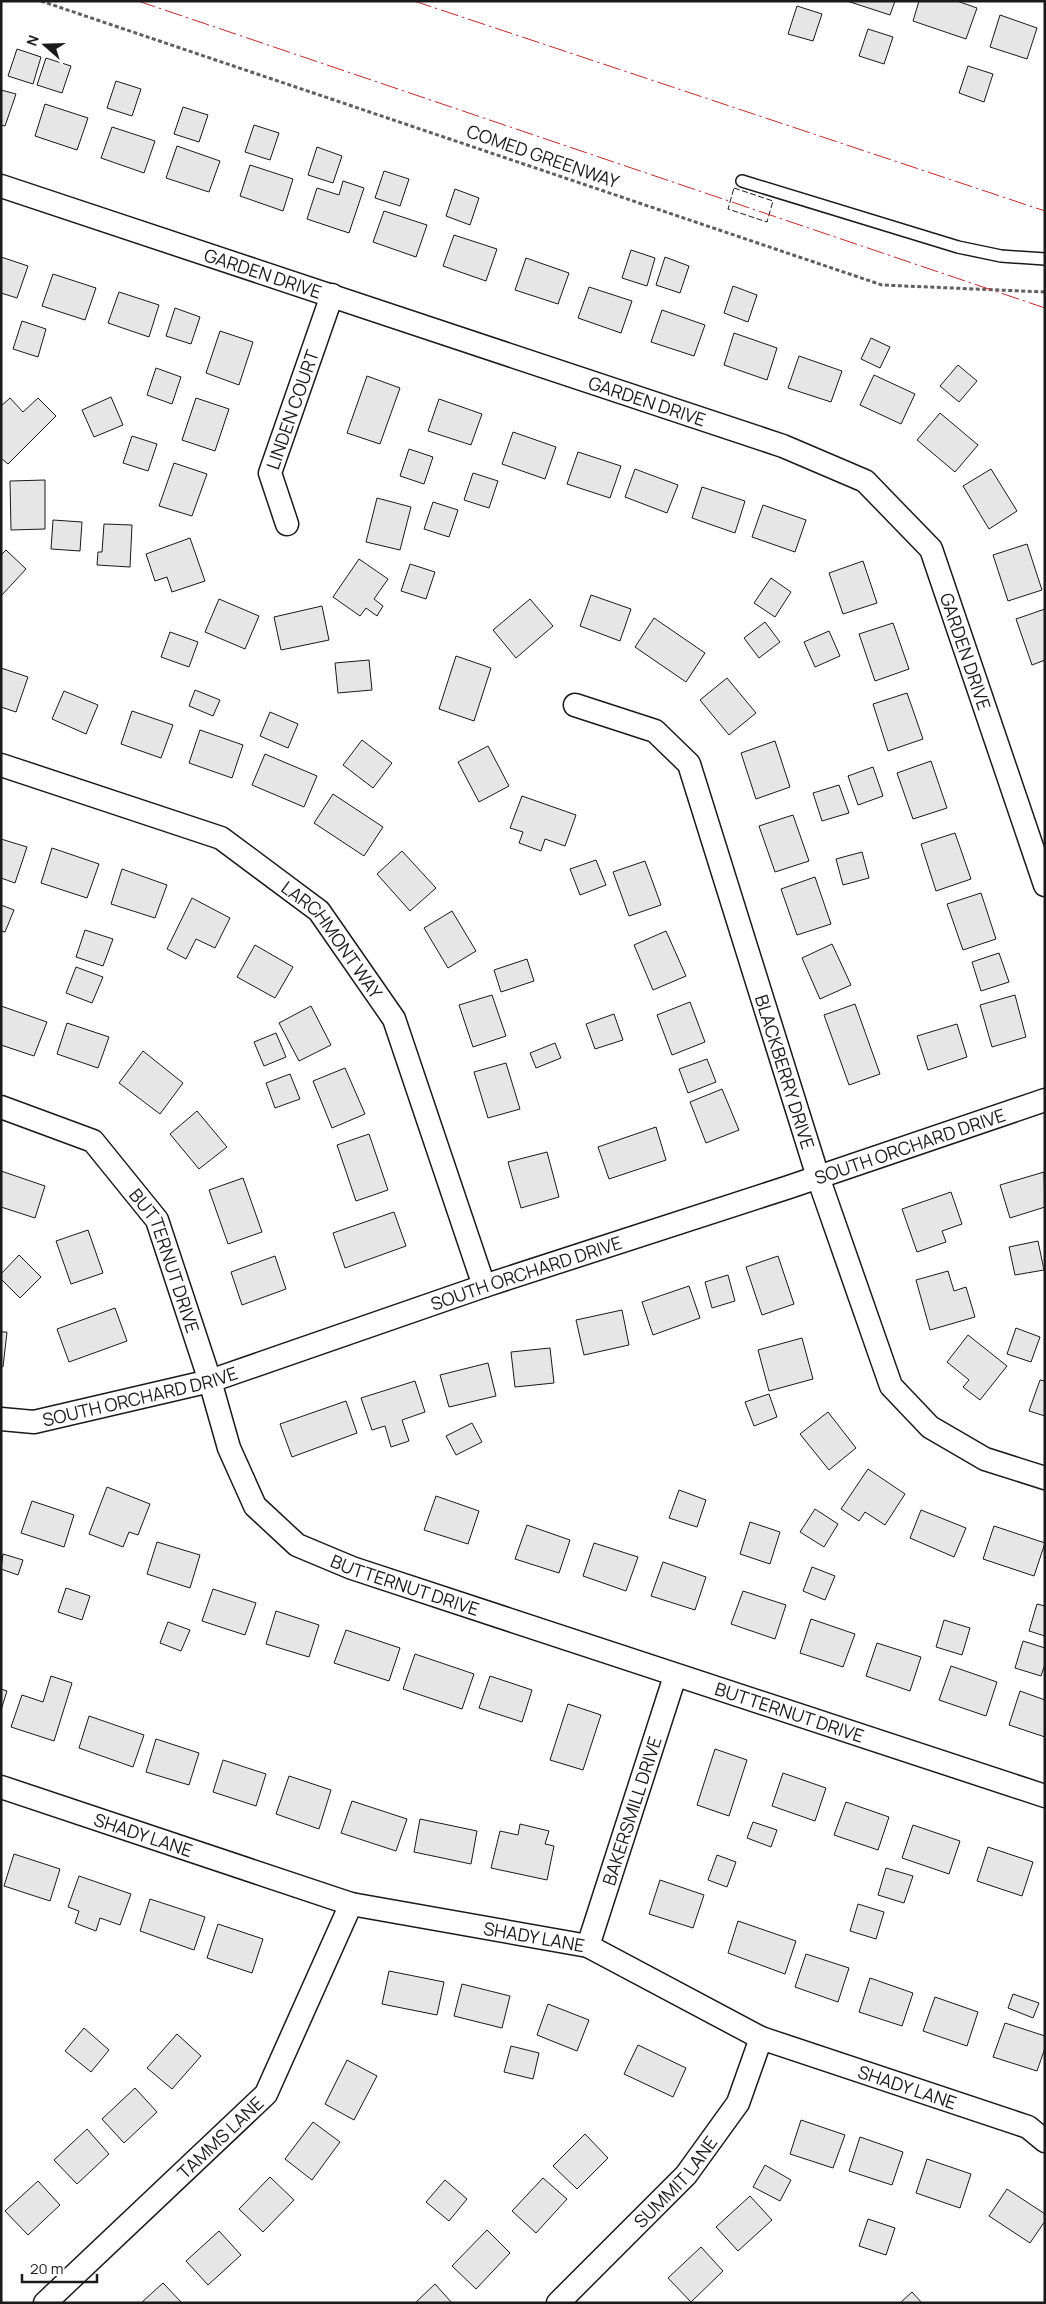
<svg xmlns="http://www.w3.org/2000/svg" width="1046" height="2304" font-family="Manrope,sans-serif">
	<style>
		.building { fill: #e6e6e6; stroke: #1a1a1a }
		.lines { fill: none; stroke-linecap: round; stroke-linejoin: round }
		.lane-casing { stroke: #1a1a1a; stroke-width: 14 }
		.street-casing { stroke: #1a1a1a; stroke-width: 25 }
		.path { stroke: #5f5f5f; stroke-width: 3; stroke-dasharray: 4 2.5; stroke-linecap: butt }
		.lane { stroke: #fff; stroke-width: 11 }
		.street { stroke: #fff; stroke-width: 22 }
		.fence { stroke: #1a1a1a; stroke-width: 1; stroke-dasharray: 6 2.5; stroke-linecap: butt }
		.power { stroke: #c62828; stroke-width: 1; stroke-dasharray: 18 4 2.5 4; stroke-linecap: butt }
		.labels { text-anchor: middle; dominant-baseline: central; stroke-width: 4; stroke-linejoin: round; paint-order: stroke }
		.street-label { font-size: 18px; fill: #1a1a1a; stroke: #fff }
	</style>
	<rect width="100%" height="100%" fill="#fff"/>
	<g class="building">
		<path d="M847 1H895L890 15Z"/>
		<path d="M919 1H957L977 8 966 39 913 21Z"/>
		<path d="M797 6 822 14 813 41 788 34Z"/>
		<path d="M1000 15 1037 28 1027 59 990 47Z"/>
		<path d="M868 29 893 37 884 64 859 56Z"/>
		<path d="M17 49 41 57 33 84 8 76Z"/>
		<path d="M46 58 71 66 62 93 37 85Z"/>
		<path d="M968 66 993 74 984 102 959 93Z"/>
		<path d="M116 81 141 89 132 116 107 108Z"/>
		<path d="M1 90 16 94 5 126 1 125Z"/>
		<path d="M45 104 88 118 77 150 35 136Z"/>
		<path d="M183 107 208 115 199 142 174 134Z"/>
		<path d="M254 125 279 133 270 160 245 152Z"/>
		<path d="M112 127 155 141 144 173 101 158Z"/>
		<path d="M177 146 220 161 209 192 166 178Z"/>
		<path d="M317 147 342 156 333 183 308 175Z"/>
		<path d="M250 165 293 179 283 211 240 196Z"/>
		<path d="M384 171 409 179 400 206 375 198Z"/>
		<path d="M343 181 364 188 349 233 307 219 317 188 339 195Z"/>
		<path d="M455 189 479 198 470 225 446 216Z"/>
		<path d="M384 211 427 225 416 257 373 242Z"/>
		<path d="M454 235 497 249 486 281 443 266Z"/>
		<path d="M631 250 655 258 647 286 622 278Z"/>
		<path d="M1 257 28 266 17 298 1 293Z"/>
		<path d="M665 257 689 266 680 293 656 285Z"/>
		<path d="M526 258 569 273 558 304 515 290Z"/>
		<path d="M53 274 96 288 85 320 42 306Z"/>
		<path d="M733 286 757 295 748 322 724 313Z"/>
		<path d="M589 287 632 301 621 333 578 318Z"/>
		<path d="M119 292 159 305 149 337 108 323Z"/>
		<path d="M175 308 200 317 191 344 166 336Z"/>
		<path d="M662 310 705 325 694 356 651 342Z"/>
		<path d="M22 321 46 329 38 357 13 349Z"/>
		<path d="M220 331 253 342 239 385 206 373Z"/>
		<path d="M734 333 777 348 767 380 724 365Z"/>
		<path d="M871 338 890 347 880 368 861 359Z"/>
		<path d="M799 356 842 371 831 402 788 388Z"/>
		<path d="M958 365 977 381 959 402 940 386Z"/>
		<path d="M156 368 181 377 172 404 147 395Z"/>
		<path d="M874 375 915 394 901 424 860 405Z"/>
		<path d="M367 376 400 388 380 444 347 433Z"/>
		<path d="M111 397 123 425 94 437 82 410Z"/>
		<path d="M10 398 23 412 38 398 56 416 8 464 1 458V406Z"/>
		<path d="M196 398 229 409 215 451 182 440Z"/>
		<path d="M439 399 482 414 471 445 428 431Z"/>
		<path d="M940 413 978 445 955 472 917 440Z"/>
		<path d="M513 432 556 447 545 479 502 464Z"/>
		<path d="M132 436 157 444 148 471 123 463Z"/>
		<path d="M409 449 433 457 424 484 400 476Z"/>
		<path d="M578 452 621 466 610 498 567 484Z"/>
		<path d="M174 463 207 474 192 516 159 506Z"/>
		<path d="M635 469 678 485 667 513 625 497Z"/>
		<path d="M991 469 1017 511 989 529 963 486Z"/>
		<path d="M473 473 498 481 489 508 464 500Z"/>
		<path d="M45 480V529L11 530 10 481Z"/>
		<path d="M702 487 745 501 735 533 692 518Z"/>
		<path d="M377 498 411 507 400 550 366 542Z"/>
		<path d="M433 502 458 510 449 537 424 529Z"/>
		<path d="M763 505 806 520 795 552 752 537Z"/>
		<path d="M53 520 82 522 80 551 51 549Z"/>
		<path d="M104 524 132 525 130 567 97 565 98 552H102Z"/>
		<path d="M190 538 205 581 172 592 167 577 155 581 146 554Z"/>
		<path d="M1027 544 1042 590 1008 601 993 555Z"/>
		<path d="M6 550 26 569 1 596V555Z"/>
		<path d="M359 559 388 579 374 599 383 606 377 616 366 608 360 616 333 597Z"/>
		<path d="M863 561 877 603 843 614 829 573Z"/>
		<path d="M410 564 435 572 426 599 401 591Z"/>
		<path d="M771 578 791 592 775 617 754 603Z"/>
		<path d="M591 595 631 609 620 641 580 626Z"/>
		<path d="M219 599 259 616 245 649 205 632Z"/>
		<path d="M530 599 553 626 516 658 493 630Z"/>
		<path d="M322 606 329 640 281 650 274 617Z"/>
		<path d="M1045 609V660L1032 665 1016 619Z"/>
		<path d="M654 618 705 653 686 682 635 647Z"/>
		<path d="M765 622 780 642 759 658 744 638Z"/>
		<path d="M893 623 909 669 875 681 859 634Z"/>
		<path d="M829 631 840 656 815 667 804 642Z"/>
		<path d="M170 632 198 642 189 667 161 657Z"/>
		<path d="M456 656 491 668 474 721 439 709Z"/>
		<path d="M369 660 372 690 338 693 335 663Z"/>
		<path d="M1 668 28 677 16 712 1 707Z"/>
		<path d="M727 678 756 713 729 735 700 700Z"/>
		<path d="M195 690 220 700 213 716 189 706Z"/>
		<path d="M64 691 98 705 86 734 52 719Z"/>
		<path d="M907 693 923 739 888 751 873 704Z"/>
		<path d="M132 711 173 725 161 758 121 744Z"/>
		<path d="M270 712 298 724 288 748 260 736Z"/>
		<path d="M200 730 243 745 232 778 189 763Z"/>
		<path d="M362 740 392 763 373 788 343 765Z"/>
		<path d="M775 741 790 787 756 799 741 753Z"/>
		<path d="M488 746 509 786 479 802 458 762Z"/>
		<path d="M265 754 317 776 304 807 252 785Z"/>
		<path d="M931 761 947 808 913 819 897 773Z"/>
		<path d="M873 767 883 796 858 805 848 776Z"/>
		<path d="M839 785 849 813 822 821 813 793Z"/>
		<path d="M333 794 383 827 364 856 314 823Z"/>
		<path d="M522 796 576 815 565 846 545 839 541 851 519 843 523 832 510 828Z"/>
		<path d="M793 815 809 861 775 872 759 826Z"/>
		<path d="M955 833 971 879 936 891 921 844Z"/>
		<path d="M1 839 27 847 15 883 1 878Z"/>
		<path d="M52 848 99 864 87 898 41 883Z"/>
		<path d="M402 851 436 888 410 911 377 874Z"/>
		<path d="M862 852 869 878 843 885 836 859Z"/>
		<path d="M596 860 606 885 580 895 570 869Z"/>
		<path d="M645 861 661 905 629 916 613 872Z"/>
		<path d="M122 869 167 885 155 918 111 904Z"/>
		<path d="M815 877 831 924 797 935 781 889Z"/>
		<path d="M981 893 996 939 963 950 947 904Z"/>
		<path d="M192 898 230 918 215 948 196 939 186 959 167 949Z"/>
		<path d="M1 905 14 910 5 932 1 931Z"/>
		<path d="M452 911 476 951 448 968 424 928Z"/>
		<path d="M85 930 113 939 103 966 76 957Z"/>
		<path d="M666 931 686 976 653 990 634 945Z"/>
		<path d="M832 944 851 985 820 999 802 958Z"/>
		<path d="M255 945 293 967 275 998 237 977Z"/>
		<path d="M999 953 1009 982 981 991 972 962Z"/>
		<path d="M527 959 534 981 501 992 494 970Z"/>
		<path d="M76 967 103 977 92 1003 66 993Z"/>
		<path d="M492 995 506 1036 473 1047 459 1005Z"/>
		<path d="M1015 995 1026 1037 992 1047 980 1005Z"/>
		<path d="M690 1002 705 1042 672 1055 657 1015Z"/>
		<path d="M855 1004 880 1074 849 1085 824 1015Z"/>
		<path d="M1 1006 47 1022 34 1056 1 1045Z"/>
		<path d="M311 1006 331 1045 299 1061 279 1023Z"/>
		<path d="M614 1014 623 1040 595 1049 586 1024Z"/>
		<path d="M67 1023 109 1037 98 1068 57 1054Z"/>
		<path d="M957 1024 967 1057 928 1070 917 1036Z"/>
		<path d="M276 1033 286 1057 264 1066 254 1042Z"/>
		<path d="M555 1043 561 1058 536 1068 530 1053Z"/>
		<path d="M143 1051 183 1083 160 1114 119 1083Z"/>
		<path d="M707 1059 716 1082 688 1093 679 1069Z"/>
		<path d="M506 1063 520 1109 488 1118 474 1072Z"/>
		<path d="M345 1068 365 1114 332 1128 313 1081Z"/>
		<path d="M290 1074 300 1099 275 1108 266 1083Z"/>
		<path d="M722 1089 739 1130 706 1143 690 1102Z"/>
		<path d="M197 1111 227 1147 199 1169 170 1134Z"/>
		<path d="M656 1127 666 1160 609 1179 598 1147Z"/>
		<path d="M369 1134 388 1190 356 1201 337 1145Z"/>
		<path d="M547 1152 559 1197 521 1208 508 1162Z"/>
		<path d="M1 1171 45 1186 35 1218 1 1207Z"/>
		<path d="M1044 1172 1045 1207 1010 1218 1000 1185Z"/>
		<path d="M243 1178 262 1232 228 1244 209 1190Z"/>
		<path d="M951 1192 962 1224 942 1231 946 1242 917 1252 902 1209Z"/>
		<path d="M394 1212 406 1246 345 1268 333 1233Z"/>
		<path d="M88 1230 103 1273 71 1284 56 1241Z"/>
		<path d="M1038 1241 1044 1270 1015 1275 1009 1247Z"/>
		<path d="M19 1255 41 1277 20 1298 1 1279V1274Z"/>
		<path d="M275 1256 286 1289 242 1305 231 1272Z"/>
		<path d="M778 1256 794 1304 762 1315 746 1267Z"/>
		<path d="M948 1271 954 1291 966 1287 975 1317 930 1330 916 1280Z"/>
		<path d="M728 1275 735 1301 712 1308 705 1282Z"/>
		<path d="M689 1286 700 1318 653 1335 642 1302Z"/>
		<path d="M115 1308 127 1341 69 1362 57 1329Z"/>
		<path d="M622 1310 629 1345 584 1355 576 1320Z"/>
		<path d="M1016 1328 1040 1337 1031 1362 1007 1354Z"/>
		<path d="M1 1332H7L3 1367 1 1366Z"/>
		<path d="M968 1335 1007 1366 980 1400 963 1387 969 1380 947 1362Z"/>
		<path d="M802 1338 813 1379 769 1391 758 1350Z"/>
		<path d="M550 1348 554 1383 515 1387 511 1352Z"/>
		<path d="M488 1363 496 1396 449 1407 440 1375Z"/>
		<path d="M1040 1380 1045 1381V1416L1029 1411Z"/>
		<path d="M415 1381 425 1412 402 1420 409 1441 391 1447 385 1426 372 1430 361 1398Z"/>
		<path d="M769 1394 777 1417 754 1426 745 1402Z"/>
		<path d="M346 1401 357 1433 292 1457 280 1424Z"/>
		<path d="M828 1412 856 1448 829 1470 800 1434Z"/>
		<path d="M472 1423 482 1442 456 1455 446 1436Z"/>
		<path d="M868 1469 905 1494 885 1525 865 1512 859 1521 841 1509Z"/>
		<path d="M107 1487 150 1504 138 1535 129 1532 123 1547 89 1534Z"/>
		<path d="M679 1490 706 1500 697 1527 669 1518Z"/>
		<path d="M436 1496 479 1511 468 1544 424 1530Z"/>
		<path d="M32 1501 74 1515 64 1547 21 1533Z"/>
		<path d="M815 1509 838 1524 824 1547 800 1532Z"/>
		<path d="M921 1510 966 1528 954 1557 910 1538Z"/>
		<path d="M750 1522 780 1532 770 1564 740 1554Z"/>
		<path d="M527 1525 570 1540 559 1573 515 1559Z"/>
		<path d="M994 1526 1045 1543 1034 1576 983 1559Z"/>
		<path d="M157 1542 200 1555 190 1588 147 1574Z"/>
		<path d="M594 1543 638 1557 626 1591 583 1576Z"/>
		<path d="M3 1554 23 1560 18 1575 1 1569Z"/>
		<path d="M663 1562 706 1577 695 1610 651 1596Z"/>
		<path d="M812 1567 835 1576 825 1600 803 1591Z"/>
		<path d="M66 1588 90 1596 82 1620 58 1612Z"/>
		<path d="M213 1589 256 1603 245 1635 202 1621Z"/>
		<path d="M743 1591 786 1605 775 1639 731 1624Z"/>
		<path d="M1037 1604 1045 1606V1636L1029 1631Z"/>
		<path d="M276 1611 319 1625 309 1657 266 1644Z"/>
		<path d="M811 1619 855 1634 843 1667 800 1653Z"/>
		<path d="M944 1620 970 1628 962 1655 936 1647Z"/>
		<path d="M168 1622 190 1630 181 1651 160 1643Z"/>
		<path d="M346 1630 400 1648 389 1681 334 1663Z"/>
		<path d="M1023 1641 1045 1648V1664L1041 1676 1015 1668Z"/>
		<path d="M877 1643 921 1657 910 1691 866 1676Z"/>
		<path d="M415 1654 474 1674 462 1709 403 1689Z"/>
		<path d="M951 1666 997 1682 986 1716 939 1700Z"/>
		<path d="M51 1676 72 1683 54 1741 11 1727 22 1695 43 1702Z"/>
		<path d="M490 1676 532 1690 522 1722 479 1708Z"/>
		<path d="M1 1689 7 1691 1 1710Z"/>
		<path d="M1020 1691 1045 1700V1737L1009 1725Z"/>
		<path d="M568 1704 601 1715 583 1770 550 1760Z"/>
		<path d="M89 1716 144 1735 133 1767 79 1748Z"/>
		<path d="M156 1739 199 1753 189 1785 146 1772Z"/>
		<path d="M715 1749 747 1760 729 1816 697 1805Z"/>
		<path d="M223 1760 266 1774 256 1806 213 1792Z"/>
		<path d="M783 1773 826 1788 815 1821 772 1806Z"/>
		<path d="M289 1776 331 1790 319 1829 276 1814Z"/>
		<path d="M352 1801 407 1819 396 1851 341 1833Z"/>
		<path d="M846 1802 889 1817 878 1850 834 1835Z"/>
		<path d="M420 1819 477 1831 471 1864 414 1852Z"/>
		<path d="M753 1822 777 1830 771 1847 747 1838Z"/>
		<path d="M520 1824 549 1831 545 1844 554 1846 547 1880 491 1868 500 1831 518 1835Z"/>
		<path d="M913 1825 960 1841 949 1874 902 1858Z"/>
		<path d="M988 1847 1033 1862 1022 1896 977 1881Z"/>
		<path d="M14 1854 60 1869 50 1901 4 1886Z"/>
		<path d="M717 1855 736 1862 727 1887 708 1880Z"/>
		<path d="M886 1868 913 1876 904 1903 878 1895Z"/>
		<path d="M79 1876 131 1894 120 1925 100 1918 96 1931 75 1923 79 1911 68 1907Z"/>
		<path d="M660 1880 704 1895 693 1928 649 1914Z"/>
		<path d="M150 1899 205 1917 194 1950 140 1931Z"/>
		<path d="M858 1904 884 1912 876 1939 850 1931Z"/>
		<path d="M738 1921 796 1941 785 1974 728 1953Z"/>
		<path d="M218 1924 263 1939 252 1973 207 1958Z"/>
		<path d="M806 1954 849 1968 838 2002 795 1987Z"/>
		<path d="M389 1971 444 1982 437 2015 382 2004Z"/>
		<path d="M870 1978 913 1993 902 2026 859 2012Z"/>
		<path d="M462 1984 510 1996 502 2028 454 2016Z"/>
		<path d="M1013 1994 1039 2003 1033 2018 1008 2008Z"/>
		<path d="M935 1997 978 2012 967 2046 923 2031Z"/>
		<path d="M548 2004 589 2020 577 2051 537 2035Z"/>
		<path d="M1005 2023 1045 2036V2048L1037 2071 993 2057Z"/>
		<path d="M84 2028 109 2050 91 2072 65 2051Z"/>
		<path d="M177 2034 201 2056 172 2089 147 2068Z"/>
		<path d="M638 2045 686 2068 673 2097 624 2074Z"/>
		<path d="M511 2046 539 2053 533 2079 504 2072Z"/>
		<path d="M347 2060 377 2076 354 2120 325 2104Z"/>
		<path d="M135 2088 157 2112 124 2143 102 2119Z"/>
		<path d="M801 2120 845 2135 833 2168 790 2154Z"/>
		<path d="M313 2122 340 2142 312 2180 285 2159Z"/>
		<path d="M87 2129 109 2154 77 2184 54 2160Z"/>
		<path d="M585 2134 608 2158 577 2189 553 2166Z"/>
		<path d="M860 2137 903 2152 892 2185 849 2171Z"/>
		<path d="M927 2159 971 2174 960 2208 916 2193Z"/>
		<path d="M765 2165 791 2180 780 2201 753 2187Z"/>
		<path d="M270 2177 294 2200 263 2232 239 2209Z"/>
		<path d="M543 2178 567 2199 536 2233 512 2211Z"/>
		<path d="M445 2180 467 2199 449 2221 426 2202Z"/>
		<path d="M38 2181 60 2205 28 2235 5 2211Z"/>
		<path d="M1007 2189 1045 2214V2221L1030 2243 989 2216Z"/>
		<path d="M750 2196 772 2220 738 2251 716 2227Z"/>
		<path d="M868 2219 895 2228 886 2255 859 2246Z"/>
		<path d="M487 2230 510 2253 476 2289 452 2266Z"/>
		<path d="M219 2231 241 2255 208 2285 186 2261Z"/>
		<path d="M701 2247 723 2271 691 2302 668 2278Z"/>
		<path d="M163 2283 182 2303H141Z"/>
		<path d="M435 2284 452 2303H415Z"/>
		<path d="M912 2292 922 2303H900Z"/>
	</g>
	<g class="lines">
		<g class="lane-casing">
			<path id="lane" d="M742 181 958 247 1001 256 1045 259"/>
		</g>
		<g class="street-casing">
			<g id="street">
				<path id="s1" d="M1 186 783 446 865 481 931 549 1045 885"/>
				<path id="s2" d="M287 524 270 473 332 295"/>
				<path id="s3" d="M575 705 655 731 689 764 818 1177 891 1386 930 1427 985 1459 1045 1478"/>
				<path id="s4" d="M1 765 221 838 319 911 394 1019 484 1286"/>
				<path id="s5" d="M1 1107 93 1141 157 1220 210 1381 229 1448 255 1506 297 1545 352 1568 1045 1796"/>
				<path id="s6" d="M1 1419 34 1422 210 1381 484 1286 789 1187 1045 1100"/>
				<path id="s7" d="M1 1787 351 1904 588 1946 761 2038 1028 2127 1045 2141"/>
				<path id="s8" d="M588 1946 675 1676"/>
				<path id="s9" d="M45 2303 266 2094 351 1904"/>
				<path id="s10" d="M558 2303 686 2175 738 2103 761 2038"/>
			</g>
		</g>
		<path class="path" d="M41 1 882 285 1045 292"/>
		<use href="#lane" class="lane"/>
		<use href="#street" class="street"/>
		<path class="fence" d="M734 188 773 201 767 222 728 209Z"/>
		<g class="power">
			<path d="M138 1 1045 308"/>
			<path d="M414 1 1045 211"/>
		</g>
	</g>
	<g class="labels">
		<g class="street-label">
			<text transform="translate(543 156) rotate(19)">COMED GREENWAY</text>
			<text stroke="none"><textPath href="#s1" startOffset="276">GARDEN DRIVE</textPath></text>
			<text stroke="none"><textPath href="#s1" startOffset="681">GARDEN DRIVE</textPath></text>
			<text stroke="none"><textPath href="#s2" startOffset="121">LINDEN COURT</textPath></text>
			<text stroke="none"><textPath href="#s1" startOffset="1116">GARDEN DRIVE</textPath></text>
			<text stroke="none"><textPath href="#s4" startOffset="384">LARCHMONT WAY</textPath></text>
			<text stroke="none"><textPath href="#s3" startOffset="454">BLACKBERRY DRIVE</textPath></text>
			<text stroke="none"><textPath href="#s6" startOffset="952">SOUTH ORCHARD DRIVE</textPath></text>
			<text stroke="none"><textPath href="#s5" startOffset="240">BUTTERNUT DRIVE</textPath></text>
			<text stroke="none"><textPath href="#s6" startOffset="548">SOUTH ORCHARD DRIVE</textPath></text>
			<text stroke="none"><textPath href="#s6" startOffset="142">SOUTH ORCHARD DRIVE</textPath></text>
			<text stroke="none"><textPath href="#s5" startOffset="675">BUTTERNUT DRIVE</textPath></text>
			<text stroke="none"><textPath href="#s5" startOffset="1080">BUTTERNUT DRIVE</textPath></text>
			<text stroke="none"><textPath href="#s8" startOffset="142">BAKERSMILL DRIVE</textPath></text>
			<text stroke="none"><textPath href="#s7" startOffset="150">SHADY LANE</textPath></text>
			<text stroke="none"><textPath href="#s7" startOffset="555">SHADY LANE</textPath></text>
			<text stroke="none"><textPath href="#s7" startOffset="960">SHADY LANE</textPath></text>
			<text stroke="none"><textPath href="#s9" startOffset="241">TAMMS LANE</textPath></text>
			<text stroke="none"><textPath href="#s10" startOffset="169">SUMMIT LANE</textPath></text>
		</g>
	</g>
	<rect width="1046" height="2304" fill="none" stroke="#1a1a1a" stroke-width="5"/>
	<g transform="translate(45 45) rotate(290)" stroke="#ffffff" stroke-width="4" paint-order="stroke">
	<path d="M0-4L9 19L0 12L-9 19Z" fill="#1a1a1a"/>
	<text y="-8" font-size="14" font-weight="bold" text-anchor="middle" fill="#1a1a1a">N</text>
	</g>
	<path d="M22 2274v8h75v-8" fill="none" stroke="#1a1a1a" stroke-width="2.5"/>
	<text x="30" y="2274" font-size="15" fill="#1a1a1a" stroke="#ffffff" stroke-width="4" paint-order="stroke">20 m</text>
</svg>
